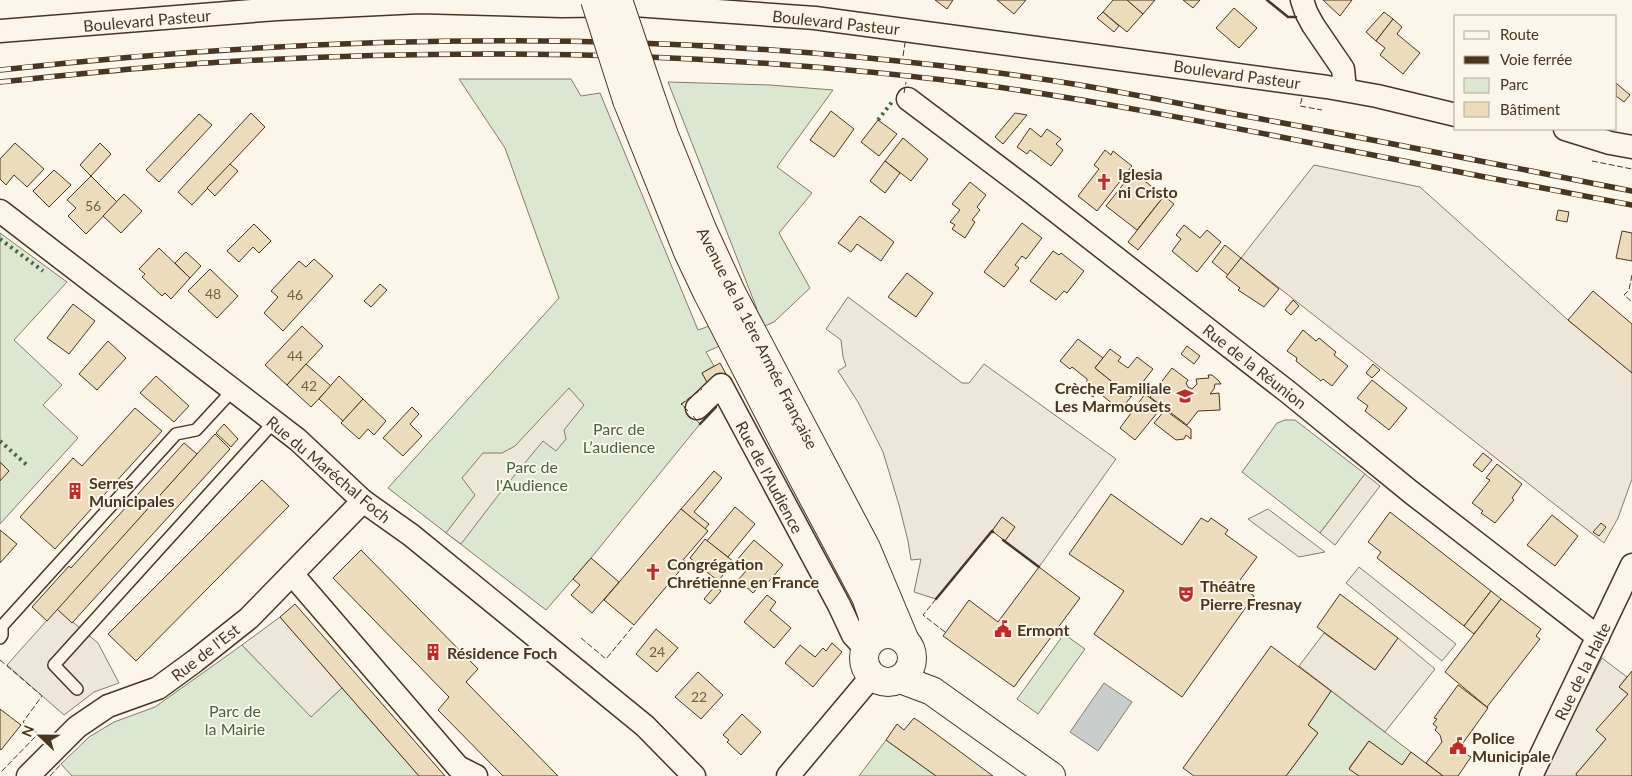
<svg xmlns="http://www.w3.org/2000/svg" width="1632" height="776" font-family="Lato,sans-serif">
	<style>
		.green { fill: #dce7d0; stroke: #887966 }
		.parking { fill: #ede7d9; stroke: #887966 }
		.water { fill: #c9cecd; stroke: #887966 }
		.building { fill: #ecdcbc; stroke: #4a3520 }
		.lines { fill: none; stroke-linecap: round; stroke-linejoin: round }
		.service-casing { stroke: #4a3520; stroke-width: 14 }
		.minor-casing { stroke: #4a3520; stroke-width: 25 }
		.secondary-casing { stroke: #4a3520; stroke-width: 30 }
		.service { stroke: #fbf6e9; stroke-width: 11 }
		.minor { stroke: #fbf6e9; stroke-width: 22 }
		.secondary { stroke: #fbf6e9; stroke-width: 28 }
		.rail-casing { stroke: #4a3520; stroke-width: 5.5 }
		.rail { stroke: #fbf6e9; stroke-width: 4; stroke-dasharray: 11; stroke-linecap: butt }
		.secondary-bridge-casing { stroke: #4a3520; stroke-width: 30; stroke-linecap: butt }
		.secondary-bridge { stroke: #fbf6e9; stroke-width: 28 }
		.hedge { stroke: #436837; stroke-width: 4; stroke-dasharray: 2.5 4; stroke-linecap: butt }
		.fence { stroke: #4a3520; stroke-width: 1; stroke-dasharray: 6 2.5; stroke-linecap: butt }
		.wall { stroke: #4a3520; stroke-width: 2.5 }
		.labels { text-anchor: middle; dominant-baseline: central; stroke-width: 4; stroke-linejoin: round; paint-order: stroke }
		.number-label { font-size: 14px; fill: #725f47 }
		.street-label { font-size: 16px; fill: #4a3520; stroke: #fbf6e9 }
		.poi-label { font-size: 16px; font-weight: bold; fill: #4a3520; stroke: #fbf6e9; text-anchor: start }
		.park-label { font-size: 16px; fill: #436837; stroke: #fbf6e9 }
	</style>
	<rect width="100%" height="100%" fill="#fbf6e9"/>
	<g class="green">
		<path d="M459 79H571L581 96 600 93 698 330 757 309 668 82 770 85 833 90 777 167 812 193 779 233 810 288 774 322 706 352 714 366 702 373 708 384 682 404 700 424 591 558 546 610 388 488 559 298 505 148Z"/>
		<path d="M0 233 67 282 14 340 62 385 43 405 78 438 0 524Z"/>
		<path d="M1285 420H1295L1365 474 1320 533 1242 472 1277 423Z"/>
		<path d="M1064 634 1085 649 1038 714 1017 699Z"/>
		<path d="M242 645 311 716 342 688 419 776H72L61 764 89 737 114 722 155 707Z"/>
		<path d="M1331 691 1411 752 1402 765 1369 741 1349 768 1359 776H1286L1318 733 1308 725Z"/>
		<path d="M886 740 936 776H859Z"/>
	</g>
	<g class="parking">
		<path d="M1314 165 1420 187 1568 320 1632 373V479L1618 518 1604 543 1241 258Z"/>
		<path d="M848 297 962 383H969L984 364 1116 459 1039 567 1005 541 1002 518 936 599 914 592 921 559 911 560 908 541 899 505 883 452 858 402 838 371 846 366 843 357 841 340 826 329Z"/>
		<path d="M569 388 584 405 564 430 566 439 556 451 543 441 500 493 461 544 446 533 475 495 462 478 483 453H502L515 446Z"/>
		<path d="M1365 474 1380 486 1335 545 1320 533Z"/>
		<path d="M1268 509 1325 552 1299 557 1248 519Z"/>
		<path d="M1359 567 1456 644 1442 661 1346 583Z"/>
		<path d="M57 609 98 643 119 683 94 692 64 715 7 665Z"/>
		<path d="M280 617 342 688 311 717 242 645Z"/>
		<path d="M1324 633 1375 670 1398 638 1435 669 1385 732 1299 666Z"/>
		<path d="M1602 658 1627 677 1619 687 1628 694 1597 730 1606 739 1576 774 1577 776H1541Z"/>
	</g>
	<path class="water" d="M1104 683 1132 702 1098 751 1070 732Z"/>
	<g class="building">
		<path d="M935 0H953L947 9Z"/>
		<path d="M997 0H1026L1014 14Z"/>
		<path d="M1113 0H1127L1143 14 1127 32 1103 12Z"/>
		<path d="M1127 0H1155L1143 14Z"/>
		<path d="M1183 0H1200L1193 8Z"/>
		<path d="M1323 0H1352L1340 16Z"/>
		<path d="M1234 8 1257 28 1239 48 1216 28Z"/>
		<path d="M1103 12 1119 26 1114 32 1097 18Z"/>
		<path d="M1384 12 1393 19 1376 41 1366 32Z"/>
		<path d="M1393 19 1402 27 1397 34 1420 53 1403 74 1380 55 1385 48 1376 41Z"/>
		<path d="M1616 83 1630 95 1624 102 1616 96Z"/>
		<path d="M831 111 854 129 834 157 810 140Z"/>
		<path d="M251 113 265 127 192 205 178 192Z"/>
		<path d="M1015 113 1027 115 1003 144 995 137Z"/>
		<path d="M199 114 212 125 159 182 146 170Z"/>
		<path d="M878 120 897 134 879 156 861 142Z"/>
		<path d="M1030 128 1041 137 1047 129 1061 139 1056 144 1063 150 1051 166 1030 150 1027 154 1017 147Z"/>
		<path d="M903 138 928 159 911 181 885 161Z"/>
		<path d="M15 143 44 169 27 187 14 175 6 185 0 179V159Z"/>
		<path d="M100 143 111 154 91 176 80 165Z"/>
		<path d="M1105 150 1111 155 1113 151 1132 166 1097 211 1078 196 1099 169 1094 165Z"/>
		<path d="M885 161 900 173 885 193 870 181Z"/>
		<path d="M230 164 238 171 215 196 207 188Z"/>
		<path d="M54 170 71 185 49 207 33 191Z"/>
		<path d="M1133 172 1164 196 1137 230 1106 206Z"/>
		<path d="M91 176 117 202 86 234 68 216 76 208 67 200Z"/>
		<path d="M970 182 986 195 977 207 980 210 972 220 975 222 965 238 952 229 955 225 950 222 960 210 952 204Z"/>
		<path d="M124 194 142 211 121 233 103 216Z"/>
		<path d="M1164 196 1174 204 1138 250 1128 242Z"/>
		<path d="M1558 210 1569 212 1567 222 1556 220Z"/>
		<path d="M860 216 894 242 881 261 857 244 851 252 838 243Z"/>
		<path d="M1022 223 1042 238 1026 259 1022 256 1015 265 1019 268 1004 287 984 272Z"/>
		<path d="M254 224 271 241 259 253 253 247 239 262 227 251Z"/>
		<path d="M1184 225 1200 238 1207 230 1221 242 1197 272 1172 251 1181 239 1176 235Z"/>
		<path d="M1622 231 1632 233V261L1616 258Z"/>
		<path d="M1225 245 1241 258 1228 275 1212 262Z"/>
		<path d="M159 248 190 278 171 299 165 293 162 296 142 277 145 274 139 269Z"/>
		<path d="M1053 251 1059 255 1061 253 1084 271 1067 293 1064 291 1056 300 1030 281Z"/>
		<path d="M186 252 201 266 190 278 175 263Z"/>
		<path d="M1241 258 1279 289 1264 307 1238 290 1240 288 1226 277Z"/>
		<path d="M314 259 333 276 283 331 264 313 278 297 271 291 299 261 306 267Z"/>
		<path d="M210 269 238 296 217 318 188 291Z"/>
		<path d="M907 273 933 293 916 317 888 297Z"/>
		<path d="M380 284 387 290 371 307 364 301Z"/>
		<path d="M1593 291 1632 324V373L1568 320Z"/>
		<path d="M1293 300 1299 306 1291 315 1285 310Z"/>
		<path d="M73 304 95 321 69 354 47 338Z"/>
		<path d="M302 326 323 346 287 385 265 365Z"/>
		<path d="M1303 330 1316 341 1319 338 1336 352 1334 355 1348 366 1332 386 1323 379 1321 381 1296 361 1297 358 1287 351Z"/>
		<path d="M1078 339 1103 358 1095 368 1131 397 1120 410 1097 391 1093 397 1087 393V379L1072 367 1070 369 1060 361Z"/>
		<path d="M108 341 126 358 97 390 79 374Z"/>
		<path d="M1187 346 1200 356 1194 364 1181 354Z"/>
		<path d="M1110 349 1121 357 1118 361 1128 368 1137 357 1153 369 1131 397 1095 368Z"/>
		<path d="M720 363 726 374 708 384 702 373Z"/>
		<path d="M306 364 331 386 311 407 287 385Z"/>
		<path d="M1373 364 1380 370 1372 378 1366 373Z"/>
		<path d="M1172 368 1188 380 1186 383 1188 387 1192 389 1197 384 1196 379 1209 378 1208 375H1212L1219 381 1221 384H1215L1214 389 1210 394 1219 393 1220 410 1198 411 1187 425 1150 397Z"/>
		<path d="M156 376 189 406 174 422 140 393Z"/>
		<path d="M339 376 363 399 343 421 319 399Z"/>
		<path d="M1372 380 1407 408 1389 430 1365 411 1368 406 1357 398Z"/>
		<path d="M1145 394 1162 407 1135 440 1120 428Z"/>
		<path d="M363 399 386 421 374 435 368 429 359 439 341 423Z"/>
		<path d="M412 407 419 414 410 424 422 436 403 456 383 438Z"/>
		<path d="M135 408 162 431 55 549 20 517 73 458 82 466Z"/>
		<path d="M1165 410 1191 429V439L1186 435 1184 439 1176 440 1154 423Z"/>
		<path d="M224 424 238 439 231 447 216 433Z"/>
		<path d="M215 434 230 449 72 623 57 609Z"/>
		<path d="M184 443 197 454 47 621 32 607 69 566 71 568Z"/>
		<path d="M1483 453 1492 460 1482 472 1473 465Z"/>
		<path d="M0 462 9 471 0 481Z"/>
		<path d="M1497 464 1522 484 1512 498 1514 500 1495 523 1481 513 1483 511 1472 503 1490 480 1486 478Z"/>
		<path d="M714 471 722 478 694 512 709 524 705 529 681 509Z"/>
		<path d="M262 480 289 506 136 661 108 634Z"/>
		<path d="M1111 494 1182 545 1201 518 1208 522 1211 518 1228 530 1225 534 1257 557 1237 584 1254 596 1182 697 1094 634 1124 591 1069 554Z"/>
		<path d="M735 507 755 524 728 557 707 541Z"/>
		<path d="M681 509 708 531 683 560 687 562 634 625 604 600Z"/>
		<path d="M1390 512 1491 591 1464 626 1377 558 1381 552 1368 542Z"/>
		<path d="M1552 515 1578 536 1555 566 1527 545Z"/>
		<path d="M1002 517 1015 527 1005 541 992 531Z"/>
		<path d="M1601 523 1606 527 1599 536 1593 532Z"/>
		<path d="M0 530 17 544 0 563Z"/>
		<path d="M705 539 734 562 718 581 690 558Z"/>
		<path d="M754 540 783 565 764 587 761 584 753 593 738 580 746 571 736 561Z"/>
		<path d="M361 550 478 669 466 682 558 776H503L438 710 449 697 333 578Z"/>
		<path d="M591 558 619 582 592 613 571 595 580 585 573 579Z"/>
		<path d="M1039 567 1080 598 1014 687 943 636 969 600 998 622Z"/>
		<path d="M715 586 721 591 710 604 704 599Z"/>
		<path d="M1491 591 1501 599 1474 634 1464 626Z"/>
		<path d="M1340 594 1398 638 1375 670 1317 627Z"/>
		<path d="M767 595 776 602 770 610 791 628 774 648 744 622Z"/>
		<path d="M1501 599 1541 629 1536 636 1540 639 1487 707 1445 672Z"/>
		<path d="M295 604 445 776H419L280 617Z"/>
		<path d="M656 629 678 648 657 672 636 654Z"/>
		<path d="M832 643 842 652 813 687 785 663 800 645 815 657 823 648 826 651Z"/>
		<path d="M1271 646 1331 691 1308 725 1318 733 1286 776H1194L1183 768Z"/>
		<path d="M1632 671V776H1577L1576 774 1606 739 1596 730 1628 694 1619 687Z"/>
		<path d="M698 672 723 695 701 719 675 697Z"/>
		<path d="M1458 685 1488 708 1463 743V752L1471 757 1458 776H1443L1426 763 1442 742 1440 735 1435 730 1437 727 1433 724 1437 719 1434 718Z"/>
		<path d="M0 709 21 725 1 750 0 749Z"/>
		<path d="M742 714 761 732 741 755 727 742 729 740 723 735Z"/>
		<path d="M914 718 920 722 993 776H936L886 740 897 724 904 730Z"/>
		<path d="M1369 741 1402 765 1411 752 1443 776H1359L1349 769Z"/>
	</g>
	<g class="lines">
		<g class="service-casing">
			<g id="service">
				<path d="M0 638 2 635V626L176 434 196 430 233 390"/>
				<path d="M77 689 54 665 274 422"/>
			</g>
		</g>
		<g class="minor-casing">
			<g id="minor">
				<path d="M1302 0 1306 12 1313 25 1343 69 1345 89"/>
				<path d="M0 31 277 9 420 2 562 6 634 5 815 18 1327 87 1377 96 1456 115"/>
				<path d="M908 99 1030 191 1288 392 1412 493 1598 637"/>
				<path d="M1565 129 1610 143 1632 147"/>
				<path d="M0 211 298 440 363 501 411 535 645 726 694 776"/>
				<path d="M697 408 721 385 839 605 853 635 865 648"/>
				<path d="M292 574 458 767 476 776"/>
				<path d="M28 776 77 727 108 706 158 688 195 661 249 618 363 501"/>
				<path d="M788 776 872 676"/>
				<path d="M1531 776 1632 565"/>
			</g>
		</g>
		<g class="secondary-casing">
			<g id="secondary">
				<path d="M627 100 688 252 707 292 786 446 866 597 873 617V638"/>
				<path d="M652 101 664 135 702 229 732 294 866 548 905 641"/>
				<circle cx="888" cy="658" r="24"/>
				<path d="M900 679 932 691 1051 776"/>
			</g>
		</g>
		<use href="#service" class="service"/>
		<use href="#minor" class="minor"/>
		<use href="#secondary" class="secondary"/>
		<g class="rail-casing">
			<g id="rail">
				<path d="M0 70C286 38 572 30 858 57 932 64 1007 73 1080 85 1131 94 1183 104 1234 114 1367 138 1500 165 1632 191"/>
				<path d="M0 82C79 74 159 65 239 61 492 47 747 53 998 87 1096 101 1194 120 1291 139 1405 161 1518 184 1632 205"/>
			</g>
		</g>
		<use href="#rail" class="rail"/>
		<g class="secondary-bridge-casing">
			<g id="secondary-bridge">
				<path d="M595 0 627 100"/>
				<path d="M618 0 652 101"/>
			</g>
		</g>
		<use href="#secondary-bridge" class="secondary-bridge"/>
		<g class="hedge">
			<path d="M878 120 892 102"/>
			<path d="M0 239 43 271"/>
			<path d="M0 441 29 467"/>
		</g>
		<g class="fence">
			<path d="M903 56 905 43"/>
			<path d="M904 93 906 82"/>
			<path d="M1302 98 1300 106 1322 110"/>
			<path d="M1592 161 1632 169"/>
			<path d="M1632 275 1629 290 1624 295 1632 302"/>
			<path d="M688 411 681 404 702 389"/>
			<path d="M693 416 700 424"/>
			<path d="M936 599 923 615 945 632"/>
			<path d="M581 638 606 659 634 625"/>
			<path d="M0 660 42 696 23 722 38 734 0 773"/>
			<path d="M50 776 61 764"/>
		</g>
		<g class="wall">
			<path d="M1267 0 1288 17H1296"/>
			<path d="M700 424 716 407"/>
			<path d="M1003 540 1039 567"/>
			<path d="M936 599 992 531 993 532"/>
		</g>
	</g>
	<defs>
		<g id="church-bare" transform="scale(1.35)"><path d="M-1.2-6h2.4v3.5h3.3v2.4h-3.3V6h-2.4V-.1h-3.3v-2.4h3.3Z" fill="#c62828" stroke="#fbf6e9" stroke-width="2.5" paint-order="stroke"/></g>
		<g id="school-bare" transform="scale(1.35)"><path d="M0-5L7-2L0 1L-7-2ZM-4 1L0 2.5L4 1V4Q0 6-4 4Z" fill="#c62828" stroke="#fbf6e9" stroke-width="2.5" paint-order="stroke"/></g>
		<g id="building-bare" transform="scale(1.35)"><path d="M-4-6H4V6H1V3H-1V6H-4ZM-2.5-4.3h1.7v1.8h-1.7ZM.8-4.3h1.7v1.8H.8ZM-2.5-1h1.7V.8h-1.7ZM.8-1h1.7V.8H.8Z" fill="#c62828" stroke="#fbf6e9" stroke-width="2.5" paint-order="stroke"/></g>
		<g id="theatre-bare" transform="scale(1.35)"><path d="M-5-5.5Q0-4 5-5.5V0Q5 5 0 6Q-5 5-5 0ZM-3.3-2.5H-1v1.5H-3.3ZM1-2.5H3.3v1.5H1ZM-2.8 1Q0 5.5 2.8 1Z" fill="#c62828" stroke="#fbf6e9" stroke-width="2.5" paint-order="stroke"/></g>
		<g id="civic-bare" transform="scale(1.35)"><path d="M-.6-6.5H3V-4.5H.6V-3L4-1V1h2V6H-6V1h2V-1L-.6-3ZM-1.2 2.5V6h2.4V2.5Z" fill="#c62828" stroke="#fbf6e9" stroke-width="2.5" paint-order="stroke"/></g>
	</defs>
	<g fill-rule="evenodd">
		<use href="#church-bare" x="1104" y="182"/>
		<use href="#school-bare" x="1185" y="396"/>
		<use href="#building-bare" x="75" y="491"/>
		<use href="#church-bare" x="653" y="572"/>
		<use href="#theatre-bare" x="1186" y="594"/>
		<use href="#civic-bare" x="1003" y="629"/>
		<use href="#building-bare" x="433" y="652"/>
		<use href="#civic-bare" x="1458" y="746"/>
	</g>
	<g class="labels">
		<g class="number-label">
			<text x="93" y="205">56</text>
			<text x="213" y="293">48</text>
			<text x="295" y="294">46</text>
			<text x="295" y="355">44</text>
			<text x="309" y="385">42</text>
			<text x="657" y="651">24</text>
			<text x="699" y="696">22</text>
		</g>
		<g class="street-label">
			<text transform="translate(147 20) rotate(-5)">Boulevard Pasteur</text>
			<text transform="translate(836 22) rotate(6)">Boulevard Pasteur</text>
			<text transform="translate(1237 74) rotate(8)">Boulevard Pasteur</text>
			<text transform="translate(758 338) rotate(63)">Avenue de la 1ère Armée Française</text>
			<text transform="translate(1255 366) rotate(38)">Rue de la Réunion</text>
			<text transform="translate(329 469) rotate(40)">Rue du Maréchal Foch</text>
			<text transform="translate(770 477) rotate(62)">Rue de l'Audience</text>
			<text transform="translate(205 652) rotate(-38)">Rue de l'Est</text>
			<text transform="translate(1582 671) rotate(-64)">Rue de la Halte</text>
		</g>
		<g class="poi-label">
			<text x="1118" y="173">Iglesia<tspan x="1118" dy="18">ni Cristo</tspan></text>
			<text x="1171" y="387" text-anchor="end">Crèche Familiale<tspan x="1171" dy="18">Les Marmousets</tspan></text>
			<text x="89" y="482">Serres<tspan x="89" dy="18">Municipales</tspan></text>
			<text x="667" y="563">Congrégation<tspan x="667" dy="18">Chrétienne en France</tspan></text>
			<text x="1200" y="585">Théâtre<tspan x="1200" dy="18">Pierre Fresnay</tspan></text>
			<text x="1017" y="629">Ermont</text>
			<text x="447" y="652">Résidence Foch</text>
			<text x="1472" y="737">Police<tspan x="1472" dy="18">Municipale</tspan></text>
		</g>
		<g class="park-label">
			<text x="619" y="428">Parc de<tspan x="619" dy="18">L’audience</tspan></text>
			<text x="532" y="466">Parc de<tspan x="532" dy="18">l'Audience</tspan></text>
			<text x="235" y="710">Parc de<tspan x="235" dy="18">la Mairie</tspan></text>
		</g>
	</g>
	<rect x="1454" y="15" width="162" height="115" fill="#fbf6e9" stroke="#b4a999"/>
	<rect x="1464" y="31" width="25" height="8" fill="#fbf6e9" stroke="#b4a999"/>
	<text x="1500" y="40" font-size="15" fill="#4a3520">Route</text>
	<rect x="1464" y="56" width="25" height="8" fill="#4a3520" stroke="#b4a999"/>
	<text x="1500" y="65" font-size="15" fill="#4a3520">Voie ferrée</text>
	<rect x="1464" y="78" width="25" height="15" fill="#dce7d0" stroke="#b4a999"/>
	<text x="1500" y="90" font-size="15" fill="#4a3520">Parc</text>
	<rect x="1464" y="102" width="25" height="15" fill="#ecdcbc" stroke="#b4a999"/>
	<text x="1500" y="115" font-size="15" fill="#4a3520">Bâtiment</text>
	<g transform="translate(40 736) rotate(292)" stroke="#fbf6e9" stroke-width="4" paint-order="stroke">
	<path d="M0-4L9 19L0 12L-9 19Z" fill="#4a3520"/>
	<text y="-8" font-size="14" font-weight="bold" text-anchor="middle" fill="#4a3520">N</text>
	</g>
</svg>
